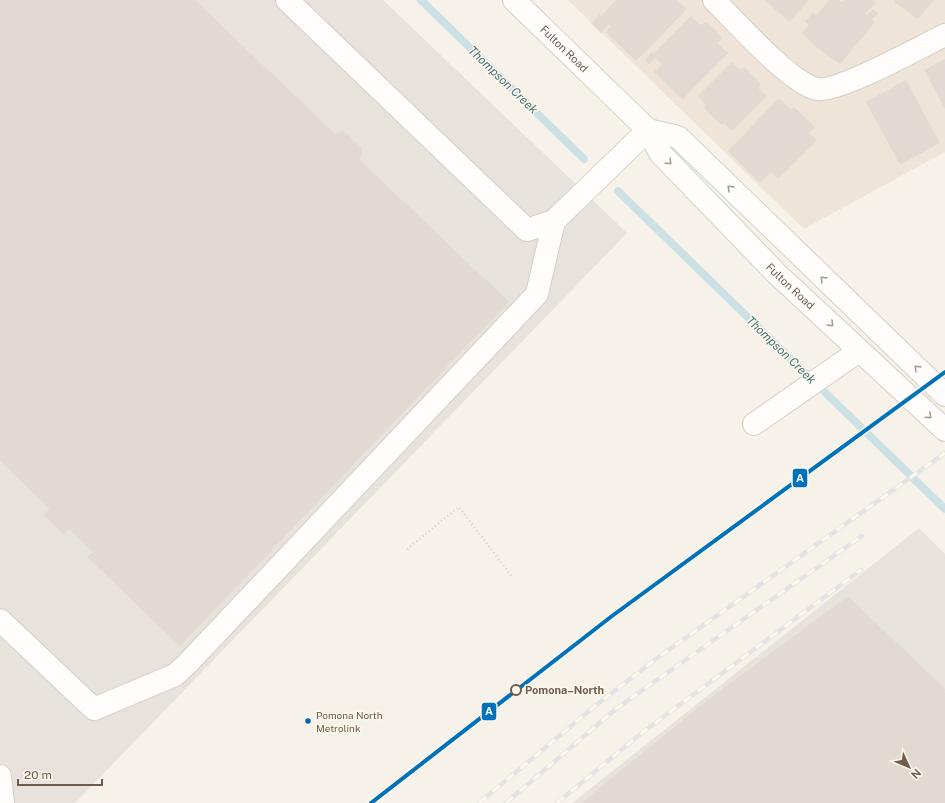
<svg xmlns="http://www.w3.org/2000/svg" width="945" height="803" font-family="'Public Sans',sans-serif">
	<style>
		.residential { fill: #eee5d8 }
		.industrial { fill: #e7e2db }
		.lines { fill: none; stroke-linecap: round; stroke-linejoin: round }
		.stream { stroke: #cde1e4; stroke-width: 8 }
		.building { fill: #e2dad2 }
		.minor-casing { stroke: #d5cfc8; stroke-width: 24 }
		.path { stroke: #d7d0cb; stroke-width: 2.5; stroke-dasharray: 1 3; stroke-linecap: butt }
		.minor { stroke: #fefdfc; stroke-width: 22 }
		.rail-casing { stroke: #e4e2e4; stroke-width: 4.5 }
		.rail { stroke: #fdf7ec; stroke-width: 3; stroke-dasharray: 9; stroke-linecap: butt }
		.rail-1-casing { stroke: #fdf7ec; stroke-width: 7 }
		.rail-1 { stroke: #0072bc; stroke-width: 4 }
		.oneway { stroke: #a99c93 }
		.stop-dot { fill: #fdf7ec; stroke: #705b4d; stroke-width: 2 }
		.bus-dot { fill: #0065bd; stroke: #fdf7ec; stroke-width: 1.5 }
		.labels { text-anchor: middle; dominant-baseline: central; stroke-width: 3; stroke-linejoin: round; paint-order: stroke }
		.bus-label { font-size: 10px; fill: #705b4d; stroke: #fdf7ec; text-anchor: start }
		.street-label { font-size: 11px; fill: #705b4d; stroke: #fdf7ec }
		.stop-label { font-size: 11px; font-weight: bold; fill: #705b4d; stroke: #fdf7ec; text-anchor: start }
		.water-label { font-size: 12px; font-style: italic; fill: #497581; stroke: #fdf7ec }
		.line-badge { stroke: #fdf7ec; stroke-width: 1.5 }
		.badge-label { font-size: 11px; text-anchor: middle; font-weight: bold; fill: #fff }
	</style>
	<rect width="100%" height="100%" fill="#f6f2ea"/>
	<path class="residential" d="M568 0H945V152L804 229Z"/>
	<g class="industrial">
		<path d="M0 0H383L627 233 75 803H0Z"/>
		<path d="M919 528 945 554V803H572Z"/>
	</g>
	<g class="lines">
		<g class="stream">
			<path d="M421 0 584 159"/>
			<path d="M618 191 945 509"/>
		</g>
	</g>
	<g class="building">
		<path d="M0 0H195L335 134 344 131 362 148 360 160 509 302 180 646 87 557 93 552 69 529 64 535 44 515 50 509 0 461Z"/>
		<path d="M616 0H677L687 9 636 61 606 32 611 26 609 24 601 33 591 23 600 14 601 16Z"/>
		<path d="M765 0H809L789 22Z"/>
		<path d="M829 0H839L842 2 844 0H874L876 2 865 14 867 15 873 9 878 13 872 20 875 22 840 64 820 50V47L818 49 802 33 809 25 805 22 813 12 817 15Z"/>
		<path d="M896 0H934L918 19 894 2Z"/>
		<path d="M691 16 700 25 707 22 723 38 718 43 728 53 682 100 654 72 662 64 655 58 649 64 645 60 652 52 653 54Z"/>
		<path d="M945 59V109L924 70Z"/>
		<path d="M732 62 740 70 744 67 760 83 759 89 767 96 732 131 724 123 722 125 705 110 706 109 704 107 706 105 698 96Z"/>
		<path d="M906 80 940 143 900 165 866 102Z"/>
		<path d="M779 98 791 109 794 107 815 127 809 133 817 140 778 179 771 172 760 183 728 151Z"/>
		<path d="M848 596 945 689V803H581L709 699Z"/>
	</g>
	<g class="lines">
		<g class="minor-casing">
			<g id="minor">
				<path d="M287 0 527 230 554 221 648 130"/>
				<path id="s1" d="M514 0 648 130 660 153 777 274 945 430"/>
				<path d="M714 0C735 21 790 83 817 89 838 93 922 46 945 35"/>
				<path d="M648 130 678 137 945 395"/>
				<path d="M754 424 859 351"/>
				<path d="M0 620 94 709 175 675 187 664 537 294 554 221"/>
				<path d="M0 776 3 803"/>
			</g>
		</g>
		<path class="path" d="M407 549 459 507 513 578"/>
		<use href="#minor" class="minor"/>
		<g class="rail-casing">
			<g id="rail">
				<path d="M479 803 595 706 656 659 945 453"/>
				<path d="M506 803 617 708 862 536"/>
				<path d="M557 803 643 732 861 570"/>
			</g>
		</g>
		<use href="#rail" class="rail"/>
		<g class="rail-1-casing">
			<path id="rail-1" d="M371 803 612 616 945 372"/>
		</g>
		<use href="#rail-1" class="rail-1"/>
	</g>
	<defs><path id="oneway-chevron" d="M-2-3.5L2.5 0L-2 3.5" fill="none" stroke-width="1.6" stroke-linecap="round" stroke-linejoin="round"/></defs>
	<g class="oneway">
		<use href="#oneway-chevron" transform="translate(669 162) rotate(46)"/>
		<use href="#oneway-chevron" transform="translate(730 188) rotate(-136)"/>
		<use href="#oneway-chevron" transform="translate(823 279) rotate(-136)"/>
		<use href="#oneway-chevron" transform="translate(831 324) rotate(44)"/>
		<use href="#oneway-chevron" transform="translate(917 368) rotate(-136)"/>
		<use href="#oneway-chevron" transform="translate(929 416) rotate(42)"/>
	</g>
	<circle class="stop-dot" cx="516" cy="690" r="5"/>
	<circle class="bus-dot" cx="308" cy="721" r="3.5"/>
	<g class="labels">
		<g class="bus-label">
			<text x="316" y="715">Pomona North<tspan x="316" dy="13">Metrolink</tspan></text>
		</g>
		<g class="street-label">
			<text stroke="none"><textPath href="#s1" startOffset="70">Fulton Road</textPath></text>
			<text stroke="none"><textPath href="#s1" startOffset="399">Fulton Road</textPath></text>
		</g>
		<g class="stop-label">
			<text x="525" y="690">Pomona–North</text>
		</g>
		<g class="water-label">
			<text transform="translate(503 80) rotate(44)">Thompson Creek</text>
			<text transform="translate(781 350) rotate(44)">Thompson Creek</text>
		</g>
	</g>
	<g class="line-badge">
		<rect x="792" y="468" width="16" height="20" rx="4" fill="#0072bc"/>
		<rect x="481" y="702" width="16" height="19" rx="4" fill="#0072bc"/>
	</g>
	<g class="badge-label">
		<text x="800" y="482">A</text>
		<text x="489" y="715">A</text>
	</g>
	<g transform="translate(909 767) rotate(134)" stroke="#fdf7ec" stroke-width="3" paint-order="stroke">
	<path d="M0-3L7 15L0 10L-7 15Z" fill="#705b4d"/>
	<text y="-6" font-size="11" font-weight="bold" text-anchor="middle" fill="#705b4d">N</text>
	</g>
	<path d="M18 779v6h84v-6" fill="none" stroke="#705b4d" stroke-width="2"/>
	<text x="24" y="779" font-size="12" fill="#705b4d" stroke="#fdf7ec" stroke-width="3" paint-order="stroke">20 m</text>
</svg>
